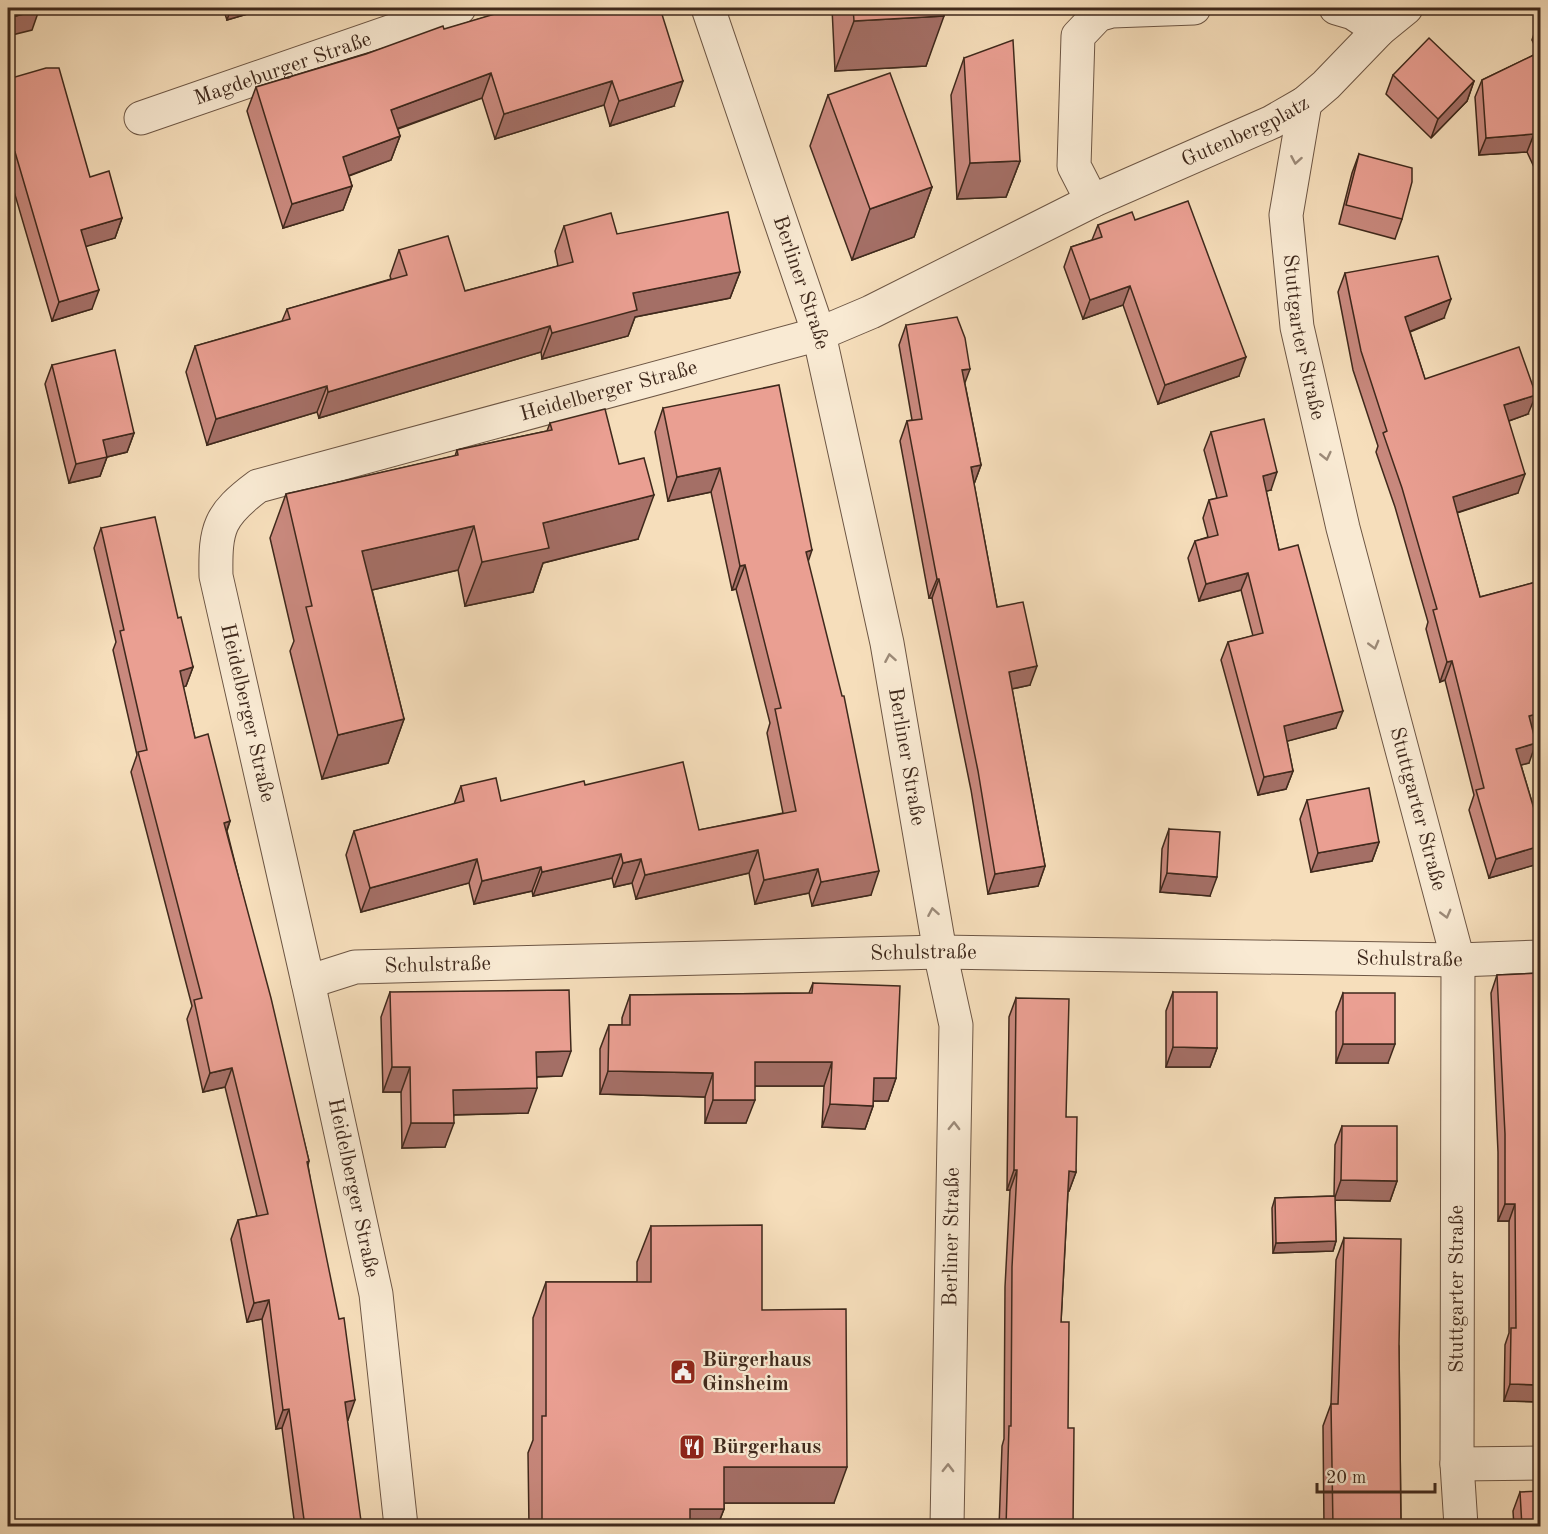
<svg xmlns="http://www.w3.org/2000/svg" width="1548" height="1534" font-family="'Old Standard TT',serif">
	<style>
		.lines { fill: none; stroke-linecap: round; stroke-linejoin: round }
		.minor-casing { stroke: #6d5644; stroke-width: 35 }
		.minor { stroke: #f9ead3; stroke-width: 33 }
		.wall { fill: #c9897e; stroke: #3f291c; stroke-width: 1.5 }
		.shaded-wall { fill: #a46f66; stroke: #3f291c; stroke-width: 1.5 }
		.building { fill: #ea9f92; stroke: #3f291c; stroke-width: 1.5 }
		.oneway { stroke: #9c8a78 }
		.labels { text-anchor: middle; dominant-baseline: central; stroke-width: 4.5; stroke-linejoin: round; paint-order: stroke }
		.street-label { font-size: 21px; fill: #3f291c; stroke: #f9ead3 }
		.poi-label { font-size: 21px; font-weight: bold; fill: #3f291c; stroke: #f9ead3; text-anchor: start }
	</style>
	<rect width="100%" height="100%" fill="#f6debb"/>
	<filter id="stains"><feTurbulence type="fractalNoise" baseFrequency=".00333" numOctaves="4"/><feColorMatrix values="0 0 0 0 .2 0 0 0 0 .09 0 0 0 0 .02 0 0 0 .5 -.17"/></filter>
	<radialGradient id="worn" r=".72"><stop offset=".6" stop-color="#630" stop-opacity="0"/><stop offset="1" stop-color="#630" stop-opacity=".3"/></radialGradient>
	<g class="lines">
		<g class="minor-casing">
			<g id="minor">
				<path id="s1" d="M708 8 819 334 887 643 940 952 956 1025 947 1526"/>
				<path d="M1336 8 1353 13 1379 30"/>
				<path id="s2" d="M1305 103 1286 215 1297 327 1343 528 1458 960 1457 1464 1461 1526"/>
				<path id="s3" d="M141 118 459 8"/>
				<path d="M1092 201 1074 166 1078 36 1098 15 1112 11 1194 8"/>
				<path id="s4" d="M308 982 355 967 940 952 1458 960 1540 957"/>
				<path d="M1457 1464 1540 1463"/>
				<path id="s5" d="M401 1526 376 1294 308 982 216 576C215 528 219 515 258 486L819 334 871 312 1092 201 1272 122 1305 103 1326 85 1379 30 1406 8"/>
			</g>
		</g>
		<use href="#minor" class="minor"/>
	</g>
	<g class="wall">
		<path d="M223 8H268L227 20Z"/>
		<path d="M515 8 674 106 610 126 604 105 495 139 482 98 398 129 400 136 391 160 349 176 352 186 343 210 283 228 247 111 256 87Z"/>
		<path d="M832 8H944L926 66 835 71Z"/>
		<path d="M1540 21V180L1527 152 1479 155 1475 97 1482 80 1538 53 1532 40 1538 22Z"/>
		<path d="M964 58 1020 161 1006 197 957 199 951 95Z"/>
		<path d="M1393 75 1474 81 1467 101 1431 138 1386 94Z"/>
		<path d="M8 79 90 177 122 218 115 238 86 246 92 309 52 321 8 171Z"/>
		<path d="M828 95 932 187 914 237 852 260 810 146Z"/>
		<path d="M1359 154 1402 219 1395 239 1339 224 1352 173Z"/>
		<path d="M1135 220 1239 376 1158 404 1123 305 1083 319 1064 267 1071 247 1092 240 1098 225Z"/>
		<path d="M564 226 617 234 740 272 730 298 635 317 628 336 542 359 541 352 319 418 317 412 207 445 186 372 195 346 282 321 287 309 391 279 390 276 399 250 465 291 558 266 555 251Z"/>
		<path d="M1345 273 1444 318 1410 332 1425 379 1528 414 1509 421 1518 493 1457 513 1480 597 1540 581V730L1533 732 1529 763 1521 765 1540 829V857L1538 864 1489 878 1469 810 1474 795 1445 680 1440 682 1426 629 1428 622 1395 507 1376 452 1378 446 1353 370 1338 292Z"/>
		<path d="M906 325 965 384 981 465 974 484 997 607 1030 685 1012 689 1045 866 1038 886 988 894 971 790 932 598H929L900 441 907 421 912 420 899 345Z"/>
		<path d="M52 365 134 433 127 452 107 457 100 476 69 483 45 384Z"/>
		<path d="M663 408 808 562 871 895 812 906 809 893 755 904 749 873 636 899 632 883 614 887 612 878 533 896 532 891 474 904 469 883 361 912 346 855 354 831 454 804 461 786 501 801 585 785 699 830 783 813 767 733 770 723 736 589 732 590 711 492 668 501 655 432Z"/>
		<path d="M550 423 638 539 543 563 533 592 465 606 458 570 372 590 404 719 388 763 322 779 290 651 294 641 270 538 286 494 455 456 457 450 547 431Z"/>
		<path d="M1211 432 1271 490 1266 491 1279 550 1336 728 1287 741 1293 771 1286 789 1258 795 1221 660 1228 642 1253 636 1241 590 1199 601 1188 558 1195 541 1208 537 1203 518 1209 500 1217 498 1204 450Z"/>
		<path d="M101 528 178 618 193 667 186 686 183 687 195 738 230 821 227 831 309 1161 308 1165 348 1420H347L359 1527H295L282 1428 276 1429 262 1319 247 1322 231 1239 238 1220 257 1216 225 1087 203 1092 187 1019 192 1006 131 772 137 755 113 650 116 642 94 548Z"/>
		<path d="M1307 800 1379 842 1372 861 1311 872 1300 819Z"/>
		<path d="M1169 829 1210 896 1160 892 1162 849Z"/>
		<path d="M1540 973V1402L1504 1401 1505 1345 1509 1333V1221H1498V1152L1491 993 1497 975Z"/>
		<path d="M813 983 896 1078 888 1101H873V1106L865 1129 822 1127 824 1086H755L746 1123H705V1097L600 1094V1049L609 1025H622V1018L630 995 809 993Z"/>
		<path d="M390 992 562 1076 537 1077 528 1113 454 1115 445 1147 402 1148 401 1092H383L381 1017Z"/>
		<path d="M1173 992 1217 1048 1210 1067H1166V1011Z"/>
		<path d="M1343 993 1388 1063H1336V1012Z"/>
		<path d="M1016 998 1066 1117 1076 1172 1069 1191H1068L1061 1322 1073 1527H999L1002 1446 1004 1439 1005 1287 1010 1190H1007L1009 1017Z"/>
		<path d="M1342 1126 1397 1181 1390 1201 1335 1200 1336 1241 1333 1251 1273 1253 1272 1208 1275 1198 1334 1196 1335 1145Z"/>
		<path d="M651 1226 762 1310 834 1503H724V1509L717 1527H529L528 1453 533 1440V1318L546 1282H637V1262Z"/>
		<path d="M1344 1238 1399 1346 1401 1527H1324L1323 1426 1331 1404 1336 1260Z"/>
		<path d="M1520 1492 1540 1527H1514L1513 1511Z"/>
	</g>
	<g class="shaded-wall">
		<path d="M105 8H122L103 12Z"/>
		<path d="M231 8H268L227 20Z"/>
		<path d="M39 10 32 30 8 36V18Z"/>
		<path d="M944 16 926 66 835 71 854 21Z"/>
		<path d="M491 73 482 98 382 134 391 110Z"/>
		<path d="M612 81 604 105 495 139 504 114Z"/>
		<path d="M683 81 674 106 610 126 619 101Z"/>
		<path d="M1474 81 1467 101 1431 138 1438 119Z"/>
		<path d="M1534 134 1527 152 1479 155 1486 138Z"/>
		<path d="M400 136 391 160 334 181 343 157Z"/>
		<path d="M15 152 8 171V158L9 154Z"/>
		<path d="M1020 161 1006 197 957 199 970 163Z"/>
		<path d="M352 186 343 210 283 228 292 204Z"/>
		<path d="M932 187 914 237 852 260 870 209Z"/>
		<path d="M122 218 115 238 74 250 81 230Z"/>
		<path d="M740 272 730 298 635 317 628 336 542 359 552 333 633 293Z"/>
		<path d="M1130 286 1123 305 1083 319 1090 300Z"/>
		<path d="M99 290 92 309 52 321 59 302Z"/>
		<path d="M1451 299 1444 318 1398 336 1405 317Z"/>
		<path d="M550 326 541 352 319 418 328 392Z"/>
		<path d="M1246 357 1239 376 1158 404 1165 385Z"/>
		<path d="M970 369 963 388 962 370Z"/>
		<path d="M327 386 317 412 207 445 216 419Z"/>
		<path d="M1536 395 1528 414 1497 425 1504 405Z"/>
		<path d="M134 433 127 452 107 457 100 476 69 483 76 464 103 440Z"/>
		<path d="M981 465 974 484 971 467Z"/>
		<path d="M720 468 711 492 668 501 677 477Z"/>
		<path d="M1277 472 1271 490 1257 494 1263 476Z"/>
		<path d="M1525 474 1518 493 1446 516 1453 497Z"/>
		<path d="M654 495 638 539 543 563 533 592 465 606 482 562 543 523Z"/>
		<path d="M474 526 458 570 346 596 362 551Z"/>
		<path d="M812 550 804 574 806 552Z"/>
		<path d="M745 565 736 589 732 590 740 566Z"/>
		<path d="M1248 573 1241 590 1199 601 1206 584Z"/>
		<path d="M937 579H939L932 598H929Z"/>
		<path d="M1452 661 1445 680 1440 682 1447 662Z"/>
		<path d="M1037 666 1030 685 1002 691 1009 672Z"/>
		<path d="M193 667 186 686 173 690 180 671Z"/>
		<path d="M1343 711 1336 728 1277 744 1284 726Z"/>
		<path d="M1540 713V730L1522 735 1529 716Z"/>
		<path d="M404 719 388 763 322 779 338 735Z"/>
		<path d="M1536 743 1529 763 1509 768 1516 749Z"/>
		<path d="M1293 771 1286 789 1258 795 1264 777Z"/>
		<path d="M230 821 223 840 224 823Z"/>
		<path d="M1379 842 1372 861 1311 872 1318 853Z"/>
		<path d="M1540 846V857L1538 864 1489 878 1496 859Z"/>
		<path d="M758 850 749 873 636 899 645 875Z"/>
		<path d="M621 854 612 878 533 896 542 872Z"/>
		<path d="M477 859 469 883 361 912 370 888Z"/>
		<path d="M641 859 632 883 614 887 623 863Z"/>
		<path d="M1045 866 1038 886 988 894 995 874Z"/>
		<path d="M541 867 532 891 474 904 482 881Z"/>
		<path d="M818 869 809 893 755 904 764 880Z"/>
		<path d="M879 871 871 895 812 906 821 882Z"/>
		<path d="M1167 873 1217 877 1210 896 1160 892Z"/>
		<path d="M1343 1044H1395L1388 1063H1336Z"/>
		<path d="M1173 1047 1217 1048 1210 1067H1166Z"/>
		<path d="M571 1051 562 1076 527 1077 536 1052Z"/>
		<path d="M755 1062H832L824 1086H746Z"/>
		<path d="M392 1067H410L401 1092H383Z"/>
		<path d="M232 1068 225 1087 203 1092 210 1073Z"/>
		<path d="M608 1071 713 1073 705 1097 600 1094Z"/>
		<path d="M874 1078H896L888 1101H866Z"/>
		<path d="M537 1088 528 1113 444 1115 453 1090Z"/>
		<path d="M713 1100H755L746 1123H705Z"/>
		<path d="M830 1104 873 1106 865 1129 822 1127Z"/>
		<path d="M411 1123H454L445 1147 402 1148Z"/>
		<path d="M1014 1170H1017L1010 1190H1007Z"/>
		<path d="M1069 1171 1076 1172 1069 1191H1062Z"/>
		<path d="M1341 1180 1397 1181 1390 1201 1334 1200Z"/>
		<path d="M1505 1204H1515L1509 1221H1498Z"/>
		<path d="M1336 1241 1333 1251 1273 1253 1276 1243Z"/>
		<path d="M269 1300 262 1319 247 1322 254 1303Z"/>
		<path d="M1510 1384 1540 1385V1402L1504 1401Z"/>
		<path d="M355 1400 348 1420 338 1421 345 1402Z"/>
		<path d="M289 1409 282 1428 276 1429 283 1410Z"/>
		<path d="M724 1467H847L834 1503H710Z"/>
		<path d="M690 1509H724L717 1527H541L542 1525Z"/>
		<path d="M361 1521 359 1527H320Z"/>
	</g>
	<g class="building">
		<path d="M8 8H38L39 10 8 18Z"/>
		<path d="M515 8H660L683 81 619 101 612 81 504 114 491 73 391 110 400 136 343 157 352 186 292 204 256 87 366 54 443 26 444 29Z"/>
		<path d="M853 8H944V16L854 21Z"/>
		<path d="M1429 38 1474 81 1438 119 1393 75Z"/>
		<path d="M1013 40 1020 161 970 163 964 58Z"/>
		<path d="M1540 52V149L1534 134 1486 138 1482 80Z"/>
		<path d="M46 68H59L90 177 109 171 122 218 81 230 99 290 59 302 15 152 9 154 8 148V79Z"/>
		<path d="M890 73 932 187 870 209 828 95Z"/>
		<path d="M1359 154 1412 168V182L1402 219 1346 205Z"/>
		<path d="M1188 201 1246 357 1165 385 1130 286 1090 300 1071 247 1102 237 1098 225 1132 212 1135 220Z"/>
		<path d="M728 212 740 272 633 293 637 310 552 333 550 326 328 392 327 386 216 419 195 346 290 319 287 309 407 275 399 250 448 236 465 291 573 262 564 226 611 213 617 234Z"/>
		<path d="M1438 256 1451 299 1405 317 1425 379 1519 347 1536 395 1504 405 1525 474 1453 497 1480 597 1540 581V713L1529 716 1536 743 1516 749 1540 829V846L1496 859 1476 790 1484 788 1452 661 1447 662 1433 610 1437 609 1402 488 1383 433 1387 431 1361 351 1345 273Z"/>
		<path d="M957 317 965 338 970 369 962 370 981 465 971 467 997 607 1023 602 1037 666 1009 672 1045 866 995 874 978 771 939 579H937L907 421 922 419 906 325Z"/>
		<path d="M115 350 134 433 103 440 107 457 76 464 52 365Z"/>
		<path d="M779 385 812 550 806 552 842 696H844L879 871 821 882 818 869 764 880 758 850 645 875 641 859 623 863 621 854 542 872 541 867 482 881 477 859 370 888 354 831 464 801 461 786 496 778 501 801 584 781 585 785 683 762 699 830 796 811 775 709 781 708 745 565 740 566 720 468 677 477 663 408Z"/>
		<path d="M605 409 619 464 644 458 654 495 543 523 549 548 482 562 474 526 362 551 404 719 338 735 306 607 312 606 286 494 458 455 457 450 552 430 550 423Z"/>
		<path d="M1264 419 1277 472 1263 476 1279 550 1298 545 1343 711 1284 726 1293 771 1264 777 1228 642 1263 633 1248 573 1206 584 1195 541 1218 535 1209 500 1227 496 1211 432Z"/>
		<path d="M155 517 178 618 181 617 193 667 180 671 195 738 208 734 230 821 224 823 271 998 309 1161 307 1162 339 1319 344 1318 355 1400 345 1402 361 1521 320 1527H305L289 1409 283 1410 269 1300 254 1303 238 1220 268 1214 232 1068 210 1073 194 1000 202 998 138 752 147 750 120 631 124 630 101 528Z"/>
		<path d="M1369 788 1379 842 1318 853 1307 800Z"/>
		<path d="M1169 829 1220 832 1217 877 1167 873Z"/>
		<path d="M1540 973V1385L1510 1384 1511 1328H1516L1515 1204H1505V1134L1497 975Z"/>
		<path d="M813 983 900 986 896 1078H874L873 1106 830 1104 832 1062H755V1100H713V1073L608 1071 609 1025H630V995L812 993Z"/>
		<path d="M569 990 571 1051 536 1052 537 1088 453 1090 454 1123H411L410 1067H392L390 992Z"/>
		<path d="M1173 992H1217V1048L1173 1047Z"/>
		<rect x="1343" y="993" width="52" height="51"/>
		<path d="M1016 998 1069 999 1066 1117H1077L1076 1172 1069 1171 1061 1322H1069L1068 1428H1074L1073 1527H1006L1009 1426H1011L1012 1267 1017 1170H1014Z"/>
		<path d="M1342 1126H1397V1181L1341 1180Z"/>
		<path d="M1335 1196 1336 1241 1276 1243 1275 1198Z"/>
		<path d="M762 1225V1310L846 1309 847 1467H724V1509H690V1525H542V1416H546V1282H651V1226Z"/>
		<path d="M1344 1238 1401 1239 1399 1346 1401 1527H1333L1331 1404H1338Z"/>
		<path d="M1540 1491V1527H1522L1520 1492Z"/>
	</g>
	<defs><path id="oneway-chevron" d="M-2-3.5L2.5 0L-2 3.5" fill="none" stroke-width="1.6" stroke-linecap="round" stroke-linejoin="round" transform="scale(1.5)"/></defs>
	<g class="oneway">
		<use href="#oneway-chevron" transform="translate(1296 160) rotate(100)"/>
		<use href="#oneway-chevron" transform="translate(1326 456) rotate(77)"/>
		<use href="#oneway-chevron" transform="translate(1374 645) rotate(75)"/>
		<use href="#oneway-chevron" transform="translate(890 658) rotate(-100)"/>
		<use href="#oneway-chevron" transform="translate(933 912) rotate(-100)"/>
		<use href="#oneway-chevron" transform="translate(1446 914) rotate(75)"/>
		<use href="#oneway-chevron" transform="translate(954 1126) rotate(-89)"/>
		<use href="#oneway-chevron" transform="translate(948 1468) rotate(-89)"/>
	</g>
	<defs>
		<g id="civic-square" transform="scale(1.35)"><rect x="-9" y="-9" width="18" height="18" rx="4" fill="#8f2418" stroke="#f9ead3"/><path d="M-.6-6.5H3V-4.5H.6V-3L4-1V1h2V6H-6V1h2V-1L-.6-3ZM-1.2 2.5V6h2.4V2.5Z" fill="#fff"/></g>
		<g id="restaurant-square" transform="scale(1.35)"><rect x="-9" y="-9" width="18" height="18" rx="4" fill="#8f2418" stroke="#f9ead3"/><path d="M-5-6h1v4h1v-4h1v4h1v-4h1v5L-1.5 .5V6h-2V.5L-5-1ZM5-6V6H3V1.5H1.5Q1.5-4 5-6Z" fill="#fff"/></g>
	</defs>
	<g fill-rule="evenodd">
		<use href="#civic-square" x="683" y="1372"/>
		<use href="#restaurant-square" x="692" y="1447"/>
	</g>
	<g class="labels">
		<g class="street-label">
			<text stroke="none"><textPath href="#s3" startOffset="150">Magdeburger Straße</textPath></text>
			<text stroke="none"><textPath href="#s5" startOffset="2128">Gutenbergplatz</textPath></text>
			<text stroke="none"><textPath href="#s1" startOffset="290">Berliner Straße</textPath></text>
			<text stroke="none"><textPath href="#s2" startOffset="237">Stuttgarter Straße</textPath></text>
			<text stroke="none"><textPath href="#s5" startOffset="1438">Heidelberger Straße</textPath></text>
			<text transform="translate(247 713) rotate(77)">Heidelberger Straße</text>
			<text stroke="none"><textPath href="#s1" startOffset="776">Berliner Straße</textPath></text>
			<text stroke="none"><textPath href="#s2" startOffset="723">Stuttgarter Straße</textPath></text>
			<text stroke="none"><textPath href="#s4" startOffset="618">Schulstraße</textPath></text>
			<text stroke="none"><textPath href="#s4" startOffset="1104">Schulstraße</textPath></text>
			<text stroke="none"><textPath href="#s4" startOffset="132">Schulstraße</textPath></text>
			<text transform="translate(353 1188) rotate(78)">Heidelberger Straße</text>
			<text transform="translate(952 1237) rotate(-89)">Berliner Straße</text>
			<text transform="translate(1457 1289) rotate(-90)">Stuttgarter Straße</text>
		</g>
		<g class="poi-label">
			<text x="702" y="1360">Bürgerhaus<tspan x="702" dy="24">Ginsheim</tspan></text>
			<text x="712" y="1447">Bürgerhaus</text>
		</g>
	</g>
	<rect width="1548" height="1534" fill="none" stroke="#f6debb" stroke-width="30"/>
	<rect x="9" y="9" width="1530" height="1516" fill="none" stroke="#3f291c" stroke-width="3"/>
	<rect x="15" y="15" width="1518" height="1504" fill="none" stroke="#3f291c" stroke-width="1.5"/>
	<path d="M1317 1483v9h118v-9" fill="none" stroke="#3f291c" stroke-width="3"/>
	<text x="1326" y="1483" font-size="18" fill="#3f291c" stroke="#f9ead3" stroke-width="4.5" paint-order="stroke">20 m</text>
	<rect width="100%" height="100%" filter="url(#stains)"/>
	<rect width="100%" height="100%" fill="url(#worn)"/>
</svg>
